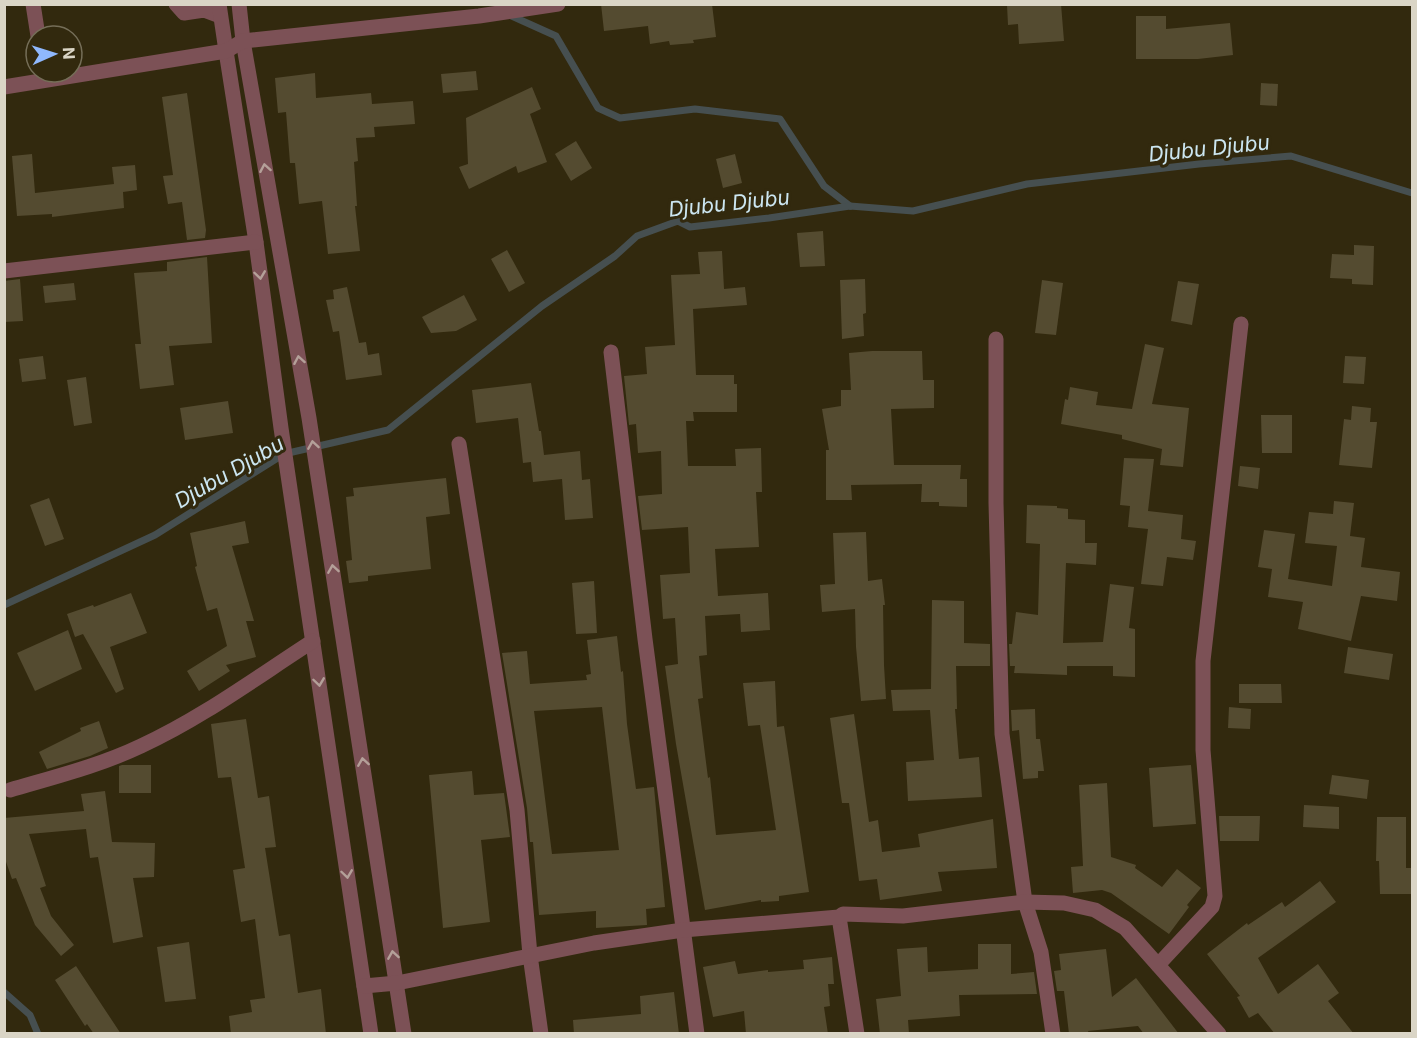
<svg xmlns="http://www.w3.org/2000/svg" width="1417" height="1038" font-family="Inter,sans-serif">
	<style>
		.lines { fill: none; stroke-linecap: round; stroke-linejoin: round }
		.stream { stroke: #464f50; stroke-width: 7 }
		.building { fill: #544b30; fill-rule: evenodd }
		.minor { stroke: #7c5156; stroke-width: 15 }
		.tertiary { stroke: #7c5156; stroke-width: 15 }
		.oneway { stroke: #b4a099 }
		.labels { text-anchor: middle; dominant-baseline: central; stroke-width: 6; stroke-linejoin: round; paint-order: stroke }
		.water-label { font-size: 21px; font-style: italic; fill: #cce6f1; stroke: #32290e }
	</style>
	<rect width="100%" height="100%" fill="#32290e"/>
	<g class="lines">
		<g class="stream">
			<path d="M502 4 505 13 556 36 598 108 620 118 695 109 780 119 824 186 850 206"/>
			<path d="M4 605 155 535 284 454 388 430 542 306 615 256 637 236 678 221 690 227 769 218 850 206 913 211 1027 184 1199 164 1291 156 1412 193"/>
			<path d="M4 992 30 1015 38 1034"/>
		</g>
	</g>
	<g class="building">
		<path d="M601 4H712L716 37 693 40 694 43 670 45 669 41 650 44 648 26 604 31Z"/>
		<path d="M1061 4 1064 41 1019 44 1018 24 1008 25 1007 5Z"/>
		<path d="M1136 16H1166V29L1230 23 1233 55 1198 59H1136Z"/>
		<path d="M476 71 478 90 443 93 441 74Z"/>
		<path d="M315 73 316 98 371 93 372 104 413 101 415 124 374 127 375 137 356 138 358 161 354 162 357 206H355L360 251 328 254 322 201 299 204 295 163H290L286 112 278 113 275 78Z"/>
		<path d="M1261 83 1278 84 1277 106 1260 105Z"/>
		<path d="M532 87 541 109 530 114 547 162 518 173 516 166 469 189 459 167 468 164 466 118Z"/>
		<path d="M187 93 206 230 205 238 187 240 182 202 168 204 163 176 173 175 162 97Z"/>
		<path d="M576 141 592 168 571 181 555 154Z"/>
		<path d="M32 154 35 193 114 184 112 167 135 165 137 190 123 192 124 208 52 217V214L17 216 12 156Z"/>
		<path d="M735 154 742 183 723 188 716 159Z"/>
		<path d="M823 231 825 266 800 267 797 233Z"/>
		<path d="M1354 245 1374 246 1373 285 1352 284V279L1330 278 1332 254 1354 255Z"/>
		<path d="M507 250 525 283 509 292 491 259Z"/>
		<path d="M722 251 724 289 745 287 747 305 693 309 696 375H734V384H737V412H693L694 421H686L688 466H736L735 449 761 448 762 492H756L759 547 715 549 718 596 768 593 770 630 741 632 740 614 705 616 707 655 699 656 703 698 698 699 708 778 710 777 716 835 776 830 760 725 748 726 743 683 775 681 777 727 784 726 809 892 779 896V901L761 902V900L705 910 676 744 665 666 678 664 675 618 663 619 660 575 690 573 688 527 642 530 638 496 662 494 661 451 638 453 636 424 629 425 624 376 647 374 645 347 675 345 671 275 700 274 698 252Z"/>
		<path d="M207 257 212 343 169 346 174 385 140 389 135 344H141L134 273 167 271V262Z"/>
		<path d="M20 279 23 321 4 322V281Z"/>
		<path d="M865 279 866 313 863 314 864 336 842 339 840 280Z"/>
		<path d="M1042 280 1063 283 1056 335 1035 333Z"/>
		<path d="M1178 281 1199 284 1192 325 1171 321Z"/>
		<path d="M74 283 76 300 45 303 43 286Z"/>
		<path d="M347 287 359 343 366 342 368 355 379 353 382 375 346 380 339 331 333 332 326 300 334 299 333 290Z"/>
		<path d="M464 295 477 320 456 331 431 333 422 317Z"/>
		<path d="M1145 344 1164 348 1152 404 1189 408 1183 467 1160 465 1162 449 1122 439V435L1061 424 1065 399 1068 400 1070 387 1098 392 1096 405 1132 409Z"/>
		<path d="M872 351H922L923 380H934V408L891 409 894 465H961L960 479H967V507L939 506V502H921L922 484 851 485 852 500H826V450H829L822 409 841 406V390H851L849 353Z"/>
		<path d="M43 356 46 379 22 382 19 359Z"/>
		<path d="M1345 356 1366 357 1364 384 1343 383Z"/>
		<path d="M86 377 92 423 74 426 67 380Z"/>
		<path d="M531 383 539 431H541L544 455 580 451 582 480 590 479 593 518 565 520 562 479 533 482 531 462 523 463 518 418 476 423 472 390Z"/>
		<path d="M228 401 233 433 185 440 180 408Z"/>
		<path d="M1352 406 1371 408 1370 422H1377L1372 468 1339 465 1344 419 1351 420Z"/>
		<path d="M1261 415H1292V453H1262Z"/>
		<path d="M1124 458 1154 459 1148 511 1183 515 1181 539 1196 541 1193 560 1167 557 1163 586 1141 584 1148 529 1128 527 1130 506 1120 505Z"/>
		<path d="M1240 466 1260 468 1258 489 1238 486Z"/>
		<path d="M446 478 450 514 426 517 431 569 368 576V581L349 583 346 561 352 560 346 497 354 496 353 488Z"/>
		<path d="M49 498 64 539 45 546 30 505Z"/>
		<path d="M1334 501 1354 503 1350 536 1365 538 1361 567 1400 572 1397 601 1361 596 1351 641 1298 629 1303 602 1268 597 1272 569 1258 567 1264 530 1295 534 1288 579 1332 586 1337 546 1305 543 1309 512 1333 514Z"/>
		<path d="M1027 505 1057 506V508L1068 509V519L1085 520V543H1097L1096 565 1066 563 1063 643 1103 642 1110 584 1134 587 1129 628 1135 629V677L1113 676V666H1067V675L1014 673 1015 666H1010L1009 644H1012L1016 612 1038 615 1040 544 1026 543Z"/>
		<path d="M245 521 249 543 232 546 254 621H246L256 657 226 665 230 671 199 691 187 671 227 646 217 608 207 611 195 567 197 566 190 533Z"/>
		<path d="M866 532 868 581 882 579 885 605H883L884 665 886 699 861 701 856 647 855 609 822 612 820 585 835 584 833 533Z"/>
		<path d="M594 581 597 633 576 634 572 583Z"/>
		<path d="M131 593 147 633 110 647 124 689 116 693 83 634 75 637 67 614 93 605 94 607Z"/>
		<path d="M932 600 964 601V643L990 644V666H956L957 709H955L959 759 979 757 982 797 908 801 906 762 934 760 930 710 893 711 891 690 931 689Z"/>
		<path d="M68 630 82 669 35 691 17 653Z"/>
		<path d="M617 636 621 672 623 671 627 724 636 789 654 787 665 907 646 909 647 925 596 928V911L539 915 533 842H530L527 808 502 653 527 651 530 684 587 680 586 675 591 674 587 640ZM602 707 619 850 552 854 534 711Z"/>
		<path d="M1348 647 1393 654 1389 680 1344 673Z"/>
		<path d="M1239 684H1281L1282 703H1239Z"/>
		<path d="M1229 707 1251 709 1250 729 1228 728Z"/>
		<path d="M1035 709 1036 739H1040L1044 771H1038V778L1023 779 1019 730 1012 731 1011 710Z"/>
		<path d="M854 714 869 822 878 820 882 852 920 847 918 834 993 819 997 868 938 872 942 891 880 900 877 879 859 881 849 803H842L830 718Z"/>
		<path d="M246 719 258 798 269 796 276 847 265 848 279 936 290 934 298 993 321 989 326 1034H231L229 1016 252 1012 250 1000 265 998 255 919 241 922 233 870 245 868 231 777 218 778 211 724Z"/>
		<path d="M99 721 108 748 90 756 47 769 39 752 81 731 80 728Z"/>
		<path d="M122 765H151V793H119V766Z"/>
		<path d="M1191 765 1196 824 1153 827 1149 768Z"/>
		<path d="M472 771 474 795 504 793 510 837 481 840 490 922 443 928 429 775Z"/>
		<path d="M1332 775 1369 780 1367 799 1329 794Z"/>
		<path d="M1107 783 1111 857 1136 865 1135 868 1162 887 1177 869 1201 888 1187 905 1189 907 1169 934 1111 893 1102 890 1073 893 1071 867 1083 866 1079 785Z"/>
		<path d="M105 791 112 842 155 843 154 877 133 878 143 937 113 943 98 857 90 858 86 829 29 834 46 886 40 888 51 916 74 945 61 956 35 925 16 878 12 879 4 856V818L84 811 81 794Z"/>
		<path d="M1304 805 1339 807V829L1303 827Z"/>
		<path d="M1219 816H1260L1259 841H1220Z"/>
		<path d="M1377 817H1406V868H1413V894H1380L1379 861H1376Z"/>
		<path d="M1320 881 1336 902 1258 958 1278 994 1318 964 1339 993 1328 1001 1354 1034H1275L1258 1013 1249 1018 1237 997 1240 996 1207 954 1247 923 1248 925 1282 902 1285 907Z"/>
		<path d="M189 942 196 999 165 1002 157 947Z"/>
		<path d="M978 944H1011V974L1034 972 1037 994 959 995 960 1016 908 1020 909 1034H880L876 999 901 996 897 949 927 947 928 972 978 969Z"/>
		<path d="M1106 949 1112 997 1136 978 1179 1034H1144L1138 1026 1088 1031 1089 1034H1069L1064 991H1057L1054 971 1061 970 1059 954Z"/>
		<path d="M832 957 834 984H828L830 1006 824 1007 828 1034H746L744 1011 713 1017 703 967 735 961 738 974 768 970V972L804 969 803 960Z"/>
		<path d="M76 966 121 1034H94L87 1024 85 1026 55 980Z"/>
		<path d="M674 992 679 1034H574L573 1020 641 1014 640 996Z"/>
	</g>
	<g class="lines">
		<g class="minor">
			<path d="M33 4 38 36"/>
			<path d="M176 4 184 13 204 10 220 16"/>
			<path d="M243 41 309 418 404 1034"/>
			<path d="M226 51 256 242 281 428 371 1034"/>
			<path d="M4 271 256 242"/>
			<path d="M996 339V503L1002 734 1025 902 1041 952 1053 1034"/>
			<path d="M611 352 645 639 697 1034"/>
			<path d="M459 444 517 810 530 955 541 1034"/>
			<path d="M10 790C54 777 99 766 141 746 202 718 257 677 313 641"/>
			<path d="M839 917 857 1034"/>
			<path d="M1158 965 1212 907 1215 896 1203 750V661L1241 324"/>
			<path d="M364 986 397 983 594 943 683 930 839 917 843 914 903 916 1025 902 1064 903 1095 910 1125 928 1219 1034"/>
		</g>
		<g class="tertiary">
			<path d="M219 4 226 51"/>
			<path d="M239 4 243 41"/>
			<path d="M4 87 226 51 243 41 479 16 558 4"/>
		</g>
	</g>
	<defs><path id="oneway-chevron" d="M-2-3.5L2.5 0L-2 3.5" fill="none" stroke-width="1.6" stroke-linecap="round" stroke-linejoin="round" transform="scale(1.5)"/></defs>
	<g class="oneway">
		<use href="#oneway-chevron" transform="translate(265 168) rotate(-100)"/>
		<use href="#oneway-chevron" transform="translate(260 275) rotate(82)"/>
		<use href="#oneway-chevron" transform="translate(299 360) rotate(-100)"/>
		<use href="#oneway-chevron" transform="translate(313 445) rotate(-99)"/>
		<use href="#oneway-chevron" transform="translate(333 569) rotate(-99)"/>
		<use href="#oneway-chevron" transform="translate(319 682) rotate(82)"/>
		<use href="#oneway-chevron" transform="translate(363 762) rotate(-99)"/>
		<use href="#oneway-chevron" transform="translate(347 874) rotate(82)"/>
		<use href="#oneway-chevron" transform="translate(393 955) rotate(-99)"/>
	</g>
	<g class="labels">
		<g class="water-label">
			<text transform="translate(1209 148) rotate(-6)">Djubu Djubu</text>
			<text transform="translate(729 203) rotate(-6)">Djubu Djubu</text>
			<text transform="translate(229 472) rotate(-30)">Djubu Djubu</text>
		</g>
	</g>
	<rect width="1417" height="1038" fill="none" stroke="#dad5c6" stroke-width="12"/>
	<g transform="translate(54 54) rotate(87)"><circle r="28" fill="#32290e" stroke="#756e58" stroke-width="1.5"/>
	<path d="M0-4.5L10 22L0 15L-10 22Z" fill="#8fb8fd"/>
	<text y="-9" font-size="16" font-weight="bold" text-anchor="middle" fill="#dad5c6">N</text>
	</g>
</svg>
